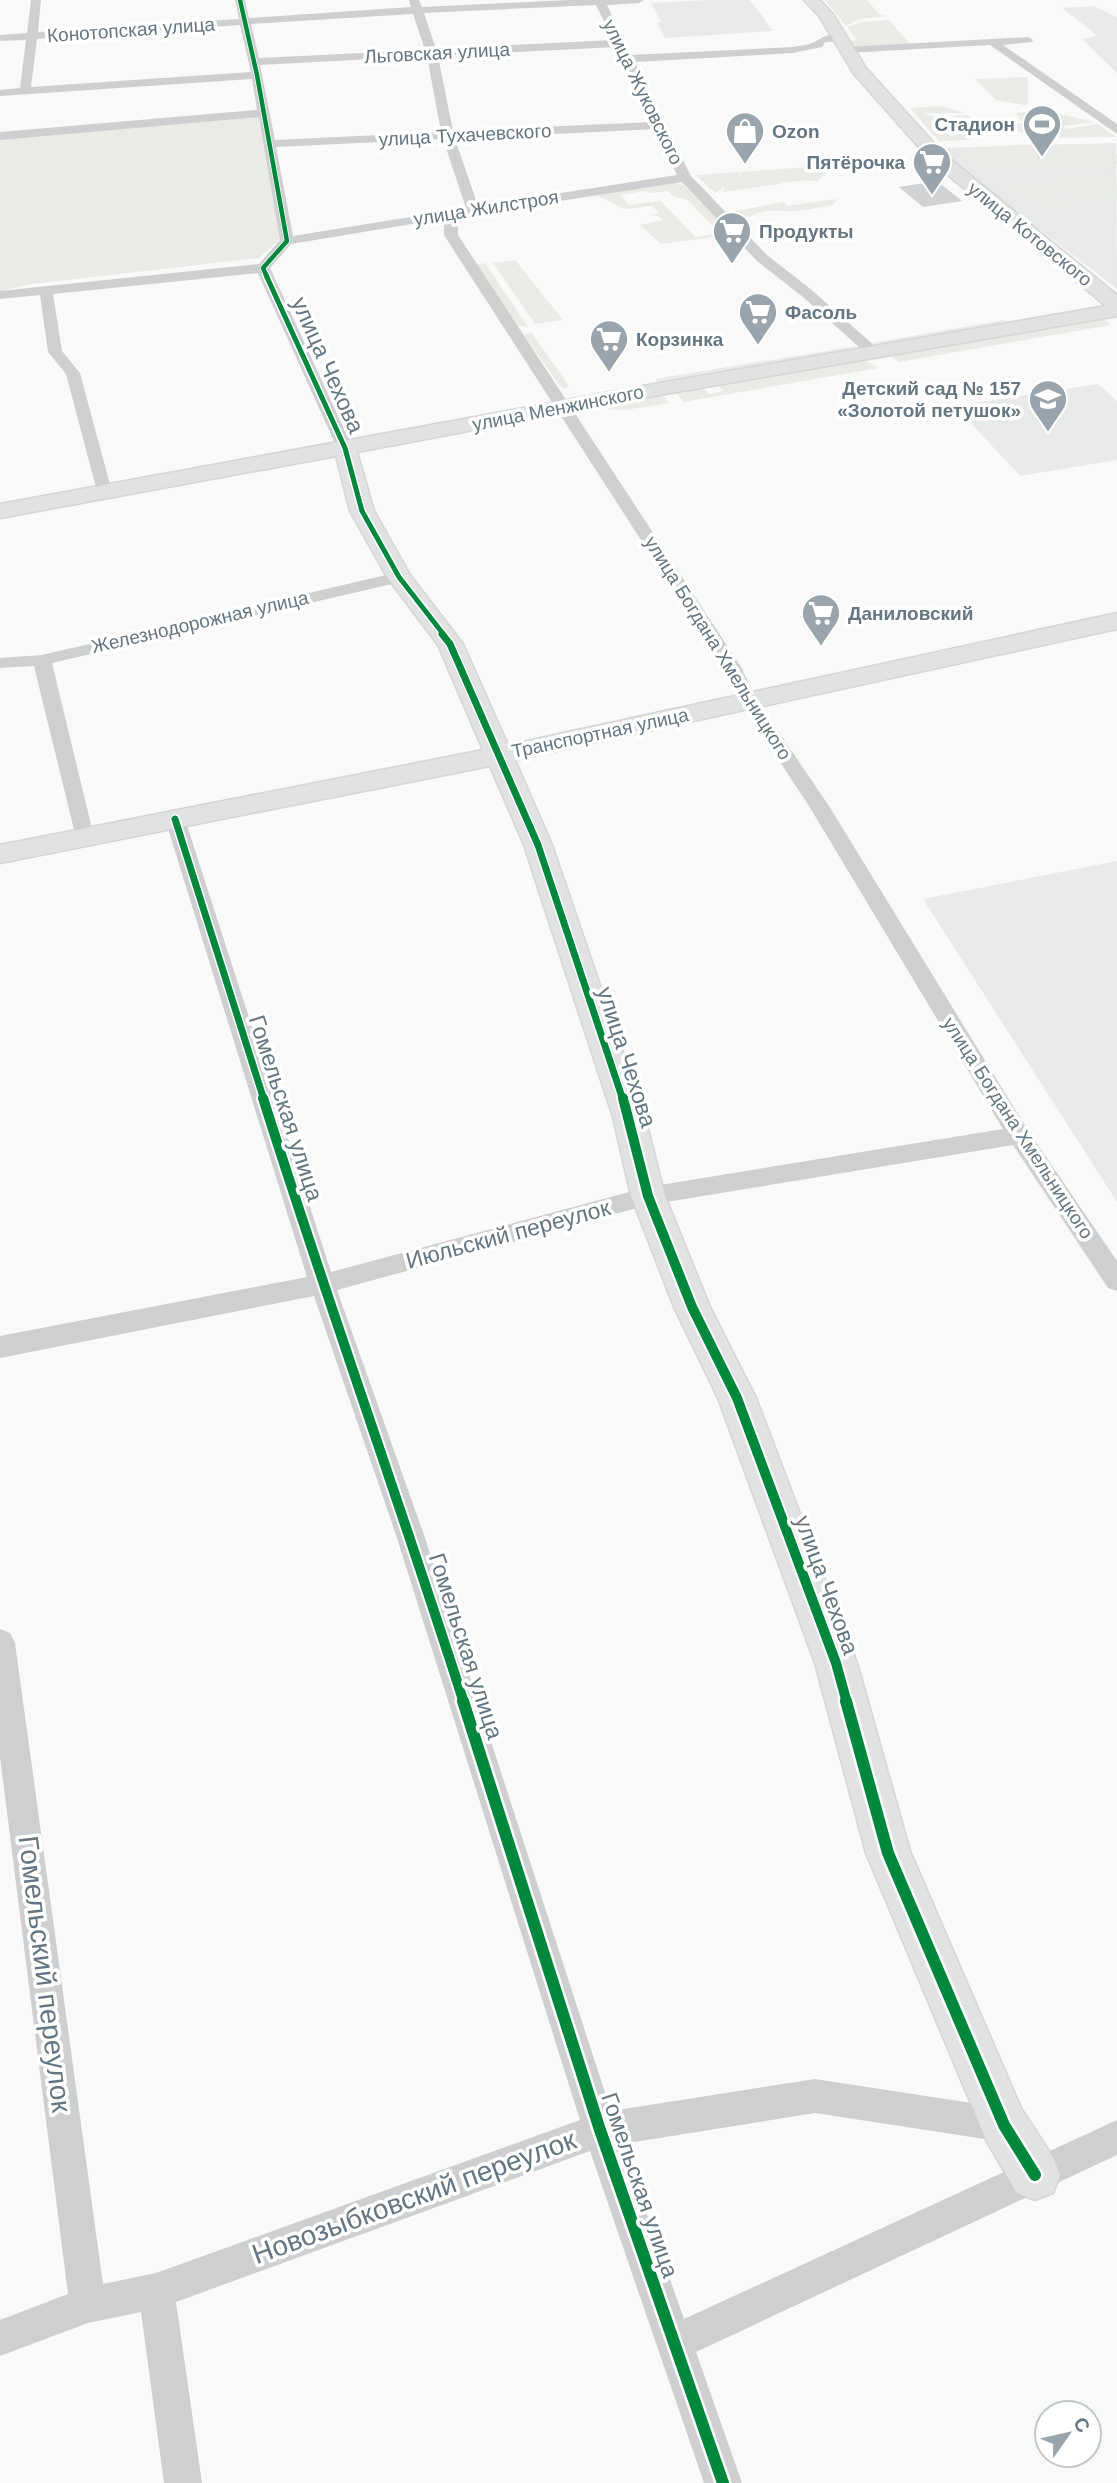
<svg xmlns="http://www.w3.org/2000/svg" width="1117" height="2483" font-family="Helvetica,sans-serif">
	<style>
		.built { fill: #e8e9e9 }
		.green { fill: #e8ebe6; fill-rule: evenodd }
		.building { fill: #d0d2d3 }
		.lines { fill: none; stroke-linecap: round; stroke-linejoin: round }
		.secondary-casing { stroke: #d5d6d7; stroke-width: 3 }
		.street { fill: #cecfd0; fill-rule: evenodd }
		.secondary { fill: #e1e2e2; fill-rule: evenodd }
		.cycleway-far4-casing { stroke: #fff; stroke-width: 6 }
		.cycleway-far3-casing { stroke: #fff; stroke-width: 8 }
		.cycleway-far2-casing { stroke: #fff; stroke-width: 10 }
		.cycleway-far1-casing { stroke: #fff; stroke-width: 14 }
		.cycleway-casing { stroke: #fff; stroke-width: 17 }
		.cycleway-far4 { stroke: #00873e; stroke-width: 4.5 }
		.cycleway-far3 { stroke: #00873e; stroke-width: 5 }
		.cycleway-far2 { stroke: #00873e; stroke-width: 7 }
		.cycleway-far1 { stroke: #00873e; stroke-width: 10 }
		.cycleway { stroke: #00873e; stroke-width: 12 }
		.labels { text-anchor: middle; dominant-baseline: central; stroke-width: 7; stroke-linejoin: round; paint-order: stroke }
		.far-street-label { font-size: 19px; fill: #657683; stroke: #fff }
		.far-poi-label { font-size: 19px; font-weight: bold; fill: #657683; stroke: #fff; text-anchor: start }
		.street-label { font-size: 23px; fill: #657683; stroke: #fff }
		.near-street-label { font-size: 28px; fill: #657683; stroke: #fff }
	</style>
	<rect width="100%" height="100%" fill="#f9f9f9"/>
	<g class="built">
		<path d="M711 0H750L773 31 665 38 657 23 661 22 651 3Z"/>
		<path d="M1094 6 1117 17V73L1082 39 1098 36 1062 8Z"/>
		<path d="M1116 143 1117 289 959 167 939 148Z"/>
		<path d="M1098 384 1117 401V460L1020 476 955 406Z"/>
		<path d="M1117 861V1202L923 899Z"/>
	</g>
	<g class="green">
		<path d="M825 0H867L880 15 887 16 859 19 846 26Z"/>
		<path d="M889 20 910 44 857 47 848 42 857 40 847 27 862 22Z"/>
		<path d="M1028 77V103L1024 105 996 100 975 79Z"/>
		<path d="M940 106 966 113H923L941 119 939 120 945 125 943 126 950 131 947 132 951 136 965 133 973 135 958 124 956 118 952 116 968 115 971 118 964 119C983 133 1000 125 1023 123L1015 113 1025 112 1048 137 1038 138 1015 130 979 132 969 140 939 141 910 108Z"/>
		<path d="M1036 108 1094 122 1063 126 1066 129 1098 124 1116 137 1060 138 1032 109Z"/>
		<path d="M260 114 280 239 259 258 31 284 0 291V138Z"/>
		<path d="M1083 145 1105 148 1117 155V164L1101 169C1068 169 993 179 967 161L966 156C978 141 1061 145 1083 145Z"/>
		<path d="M833 165 818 181 822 182 807 180 782 183 780 181V184L723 192 725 187 715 193 696 175 741 172 738 177 743 172Z"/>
		<path d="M1116 175 1117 200 1074 203 1055 178Z"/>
		<path d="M1035 179 1037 180 1068 204 1043 208 1010 183Z"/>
		<path d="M673 183 684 185 730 232V235L661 244 640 225 663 220 658 216 648 215 659 213 652 206 625 209 594 194ZM645 191 648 193 668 191 675 197 688 200 719 233 695 237 661 201 629 205 620 195Z"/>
		<path d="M837 199 833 205C820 207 806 211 793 211 778 212 764 207 750 217L730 212 784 202 787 206Z"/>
		<path d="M515 260 563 320 535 324 493 263Z"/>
		<path d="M485 263 528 327 516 325 475 265Z"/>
		<path d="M1102 317 1111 325 899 362 890 356Z"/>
		<path d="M1004 320 1009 324 879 346 871 343Z"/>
		<path d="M531 332 569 386 564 389 560 386 524 335Z"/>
		<path d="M856 346 852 351 659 384 655 379Z"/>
		<path d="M863 360 879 368 683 402 678 394 680 391 703 387 709 394 723 391 719 385Z"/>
		<path d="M658 396 665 397 669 403 625 410 602 409 608 405Z"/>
	</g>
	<path class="building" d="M937 181 962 201 923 207 899 187Z"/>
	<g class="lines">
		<g class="secondary-casing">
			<path id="secondary" d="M804 0H820L833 14 866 68 943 153 1117 295V316L654 396 357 452 374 511 410 575 463 644 508 745 1117 613V629L515 760 552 845 645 1117 665 1196 710 1307 756 1398 857 1663 910 1851 1021 2108 1053 2157 1060 2175 1053 2193 1035 2200 1017 2193 987 2142 866 1853 815 1663 718 1398 674 1307 631 1196 613 1117 524 845 490 766 0 863V845L483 750 438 645 387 577 350 511 336 456 0 518V504L654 384 1106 306 931 161 854 74 819 16Z"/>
		</g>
		<g class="street">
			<path d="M31 0H41L38 32 239 19 235 0H245L249 18 411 7 409 0H419L422 7 569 0H644L639 3 607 5 631 55 793 47C799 46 807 45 812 43 823 38 832 29 845 38L840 41 825 42 822 47 793 53 635 62 664 122 668 125 666 127 691 176 767 255 813 291 879 350 881 353 879 356H869L803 297 757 261 682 182 476 214 458 224V235L741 667 757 700 829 806 1027 1129 1117 1261V1291L1108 1288 1013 1145 648 1205 337 1290 424 1535 611 2111 815 2079 1004 2108 1016 2113 1021 2125 1016 2137 1004 2142 815 2113 622 2144 684 2319 1117 2120V2155L696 2352 742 2483H704L590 2151 176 2302 202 2483H164L141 2312 88 2323 0 2356V2320L68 2294 0 1757V1629L10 1633 15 1643 103 2284 156 2273 580 2120 396 1535 314 1296 0 1358V1336L307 1277 165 819 168 815H182L185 819 331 1272 648 1187 1003 1129 809 806 739 700 723 667 444 235V222L448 218 291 244 270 268 353 448 345 453 337 448 258 273 53 294 62 351 80 373 112 492 110 495H98L66 374 48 352 40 295 0 299V291L259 264 280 240 259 117 0 140V132L257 110 252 79 0 96V90L20 88 26 40 0 41V35L27 33ZM596 5 613 40 436 49 424 13ZM413 14 425 50 259 58 251 24ZM240 25 251 72 31 87 37 39ZM616 47 652 122 453 131 438 56ZM427 56 441 132 275 140 260 65ZM655 129 677 175 478 206 455 139ZM443 139 466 208 293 236 276 147Z"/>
			<path d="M1028 37 1033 40 1032 42 1003 45 1117 124V134L990 45 847 53 841 50 847 47Z"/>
			<path d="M399 572 408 577 405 581 52 663 94 837 91 842H77L34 666 0 668V658L42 655Z"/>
		</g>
		<use href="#secondary" class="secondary"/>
		<g class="cycleway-far4-casing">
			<path id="cycleway-far4" d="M240 0 257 75 287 241 263 268 267 277"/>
		</g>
		<g class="cycleway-far3-casing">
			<path id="cycleway-far3" d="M266 275 345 448 362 511 399 577 444 635"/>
		</g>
		<g class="cycleway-far2-casing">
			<g id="cycleway-far2">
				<path d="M442 634 450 644 538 845 623 1100"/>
				<path d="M175 819 264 1100"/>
			</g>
		</g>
		<g class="cycleway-far1-casing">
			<g id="cycleway-far1">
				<path d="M263 1098C327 1301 399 1500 464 1703"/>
				<path d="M623 1098 648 1196 692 1307 737 1398 836 1663 847 1703"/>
			</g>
		</g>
		<g class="cycleway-casing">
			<g id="cycleway">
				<path d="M463 1701 600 2130 723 2483"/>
				<path d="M846 1701 888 1853 1004 2125 1035 2175"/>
			</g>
		</g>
		<use href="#cycleway-far4" class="cycleway-far4"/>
		<use href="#cycleway-far3" class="cycleway-far3"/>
		<use href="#cycleway-far2" class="cycleway-far2"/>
		<use href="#cycleway-far1" class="cycleway-far1"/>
		<use href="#cycleway" class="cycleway"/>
	</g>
	<defs>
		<g id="stadium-pin" transform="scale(2.0125)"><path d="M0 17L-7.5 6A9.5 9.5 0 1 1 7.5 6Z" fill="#99a4ac" stroke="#fff"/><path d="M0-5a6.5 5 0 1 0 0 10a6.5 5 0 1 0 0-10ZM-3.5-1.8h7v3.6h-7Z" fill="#fff"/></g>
		<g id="shop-pin" transform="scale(2.0125)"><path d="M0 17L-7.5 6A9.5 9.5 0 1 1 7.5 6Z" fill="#99a4ac" stroke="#fff"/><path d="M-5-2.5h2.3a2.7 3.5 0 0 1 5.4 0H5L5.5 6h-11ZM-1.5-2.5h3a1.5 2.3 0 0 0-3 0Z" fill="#fff"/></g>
		<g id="supermarket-pin" transform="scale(2.0125)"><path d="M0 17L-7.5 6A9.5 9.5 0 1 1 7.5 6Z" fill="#99a4ac" stroke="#fff"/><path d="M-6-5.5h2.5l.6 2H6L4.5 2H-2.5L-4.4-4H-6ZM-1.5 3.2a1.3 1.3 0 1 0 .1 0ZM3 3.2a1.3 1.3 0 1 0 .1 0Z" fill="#fff"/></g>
		<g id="school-pin" transform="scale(2.0125)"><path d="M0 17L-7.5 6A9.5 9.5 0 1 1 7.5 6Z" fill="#99a4ac" stroke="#fff"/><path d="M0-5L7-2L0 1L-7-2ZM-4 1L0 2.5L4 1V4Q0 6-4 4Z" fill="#fff"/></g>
	</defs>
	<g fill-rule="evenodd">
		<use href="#stadium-pin" x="1042" y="124"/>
		<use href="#shop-pin" x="745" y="131"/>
		<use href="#supermarket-pin" x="932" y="162"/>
		<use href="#supermarket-pin" x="732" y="231"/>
		<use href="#supermarket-pin" x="758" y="312"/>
		<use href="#supermarket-pin" x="609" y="339"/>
		<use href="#school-pin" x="1048" y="399"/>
		<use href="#supermarket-pin" x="821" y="613"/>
	</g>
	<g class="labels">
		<g class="far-street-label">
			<text transform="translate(131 30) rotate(-4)">Конотопская улица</text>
			<text transform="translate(437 53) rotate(-3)">Льговская улица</text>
			<text transform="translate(643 92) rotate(64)">улица Жуковского</text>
			<text transform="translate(465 135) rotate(-3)">улица Тухачевского</text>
			<text transform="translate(486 208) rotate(-9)">улица Жилстроя</text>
			<text transform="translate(1030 234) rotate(39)">улица Котовского</text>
			<text transform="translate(558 408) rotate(-11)">улица Менжинского</text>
			<text transform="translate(200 622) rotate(-13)">Железнодорожная улица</text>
			<text transform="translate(718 648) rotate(58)">улица Богдана Хмельницкого</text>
			<text transform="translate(600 733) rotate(-12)">Транспортная улица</text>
			<text transform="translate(1018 1128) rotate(57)">улица Богдана Хмельницкого</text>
		</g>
		<g class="far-poi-label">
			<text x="1015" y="124" text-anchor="end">Стадион</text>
			<text x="772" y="131">Ozon</text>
			<text x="905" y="162" text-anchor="end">Пятёрочка</text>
			<text x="759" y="231">Продукты</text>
			<text x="785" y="312">Фасоль</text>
			<text x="636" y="339">Корзинка</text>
			<text x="1021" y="388" text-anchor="end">Детский сад № 157<tspan x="1021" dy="22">«Золотой петушок»</tspan></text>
			<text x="848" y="613">Даниловский</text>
		</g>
		<g class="street-label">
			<text transform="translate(328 365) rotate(66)">улица Чехова</text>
			<text transform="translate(627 1057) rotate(72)">улица Чехова</text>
			<text transform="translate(286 1108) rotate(72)">Гомельская улица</text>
			<text transform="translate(508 1234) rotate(-15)">Июльский переулок</text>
			<text transform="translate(827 1585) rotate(70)">улица Чехова</text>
			<text transform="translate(466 1646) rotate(72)">Гомельская улица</text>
			<text transform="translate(640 2185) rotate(71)">Гомельская улица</text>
		</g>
		<g class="near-street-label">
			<text transform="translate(45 1974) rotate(83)">Гомельский переулок</text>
			<text transform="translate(414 2197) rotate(-20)">Новозыбковский переулок</text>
		</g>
	</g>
	<g transform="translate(1068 2434) rotate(56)"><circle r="33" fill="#ffffff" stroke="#c1c8cd" stroke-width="2"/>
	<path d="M0-5L12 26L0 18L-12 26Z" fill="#99a4ac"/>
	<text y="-10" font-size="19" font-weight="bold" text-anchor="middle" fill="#657683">С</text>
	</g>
</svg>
